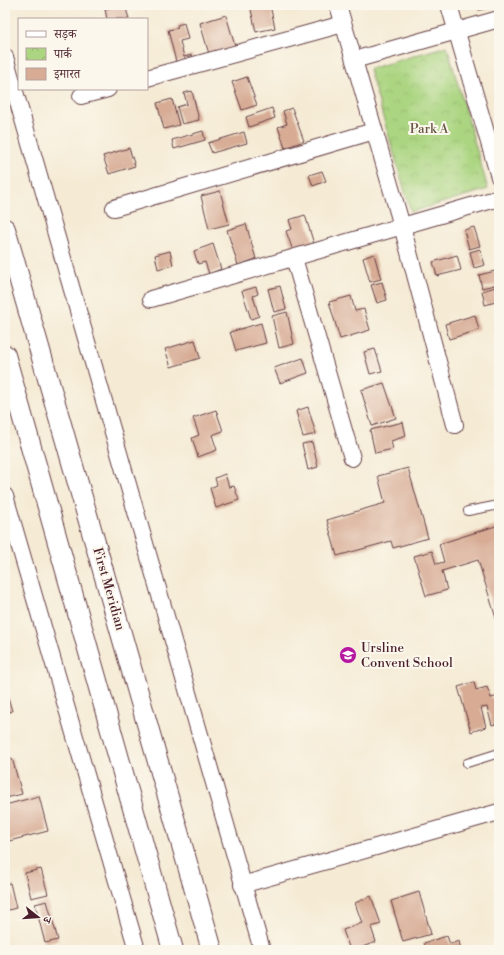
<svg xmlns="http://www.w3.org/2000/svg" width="504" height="955" font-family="'Libre Bodoni','Noto Serif Devanagari',serif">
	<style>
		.park { fill: url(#park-crowns); stroke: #7a7a56 }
		.building { fill: #d7ab94 }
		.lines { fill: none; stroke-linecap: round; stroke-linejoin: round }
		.service-casing { stroke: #643e44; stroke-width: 10 }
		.minor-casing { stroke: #643e44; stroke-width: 18 }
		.tertiary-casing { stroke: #643e44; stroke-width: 22 }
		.service { stroke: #fff; stroke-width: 8 }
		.minor { stroke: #fff; stroke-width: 16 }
		.tertiary { stroke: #fff; stroke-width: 20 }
		.labels { text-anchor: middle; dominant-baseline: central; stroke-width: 4; stroke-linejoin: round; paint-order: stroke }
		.park-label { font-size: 13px; fill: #675645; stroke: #fbf7ec }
		.street-label { font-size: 13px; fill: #4a1f2b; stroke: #fbf7ec }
		.poi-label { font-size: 13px; fill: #4a1f2b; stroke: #fbf7ec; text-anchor: start }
	</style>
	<defs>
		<pattern id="park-crowns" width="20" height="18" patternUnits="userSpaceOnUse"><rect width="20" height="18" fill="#abd581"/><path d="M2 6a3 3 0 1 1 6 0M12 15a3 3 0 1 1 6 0" fill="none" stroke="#95b670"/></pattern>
	</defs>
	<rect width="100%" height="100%" fill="#fbf7ec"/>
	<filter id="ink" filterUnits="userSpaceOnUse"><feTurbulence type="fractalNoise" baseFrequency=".025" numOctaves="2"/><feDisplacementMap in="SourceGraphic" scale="8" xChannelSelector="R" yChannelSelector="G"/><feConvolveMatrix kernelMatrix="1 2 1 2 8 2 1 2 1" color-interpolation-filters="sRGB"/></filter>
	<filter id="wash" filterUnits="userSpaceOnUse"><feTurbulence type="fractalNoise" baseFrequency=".012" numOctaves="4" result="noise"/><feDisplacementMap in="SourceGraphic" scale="16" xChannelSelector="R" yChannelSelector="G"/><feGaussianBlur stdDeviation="0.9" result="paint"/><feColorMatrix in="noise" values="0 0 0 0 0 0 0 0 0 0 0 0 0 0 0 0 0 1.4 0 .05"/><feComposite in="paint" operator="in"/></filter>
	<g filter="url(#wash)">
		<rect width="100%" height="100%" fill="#f5ebd5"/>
		<path class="park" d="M447 46 488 189 411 212 369 69Z"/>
		<g id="blocks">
			<g class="building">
				<path d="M122 5H125L129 19H107L105 9Z"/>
				<path d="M250 5H270L275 28 256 32Z"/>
				<path d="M477 5H499V6L479 10Z"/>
				<path d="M226 15 235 46 209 54 200 23Z"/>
				<path d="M184 23 188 39 180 41 184 57 192 55 193 57 176 62 168 30 178 28 177 25Z"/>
				<path d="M247 77 257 105 242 110 232 82Z"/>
				<path d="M192 91 199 120 182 124 177 107 187 104 184 93Z"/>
				<path d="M172 99 179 125 164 129 157 103Z"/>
				<path d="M272 108 275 118 249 127 246 117Z"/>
				<path d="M292 108 304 141 285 148 278 127 287 124 283 111Z"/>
				<path d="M203 131 205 140 174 149 172 140Z"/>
				<path d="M244 132 247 143 212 153 208 143Z"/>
				<path d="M129 148 135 166 109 174 103 156Z"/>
				<path d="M322 171 326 181 313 186 309 175Z"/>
				<path d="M220 191 229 224 209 229 201 196Z"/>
				<path d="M305 215 314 244 293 251 286 231 292 229 289 220Z"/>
				<path d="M246 224 256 259 238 265 227 230Z"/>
				<path d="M474 227 480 246 469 249 464 230Z"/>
				<path d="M213 244 221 269 209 274 205 262 198 264 194 251Z"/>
				<path d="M480 249 485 265 474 268 470 252Z"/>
				<path d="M170 251 173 265 158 269 155 255Z"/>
				<path d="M374 254 381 279 370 282 363 258Z"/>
				<path d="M457 255 461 270 437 276 433 262Z"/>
				<path d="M499 270V284L482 288 479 275Z"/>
				<path d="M382 282 387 300 377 303 371 285Z"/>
				<path d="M280 286 286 309 274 312 268 289Z"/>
				<path d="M499 286V301L485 305 482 291Z"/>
				<path d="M256 287 258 294 253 296 259 316 251 319 242 291Z"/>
				<path d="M351 296 355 311 364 309 370 330 340 339 329 302Z"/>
				<path d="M287 312 294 344 279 348 272 316Z"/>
				<path d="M475 315 479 330 449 339 445 324Z"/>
				<path d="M261 323 266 343 236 351 230 332Z"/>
				<path d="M195 340 200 358 171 367 165 349Z"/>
				<path d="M375 349 382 371 370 374 364 352Z"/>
				<path d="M303 358 308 373 280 383 274 368Z"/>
				<path d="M496 375H499V386H498Z"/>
				<path d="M384 383 396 418 372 426 361 390Z"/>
				<path d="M308 407 316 434 303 437 296 411Z"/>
				<path d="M216 410 223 431 212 435 217 450 198 457 192 438 199 435 193 418Z"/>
				<path d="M403 422 406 436 391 441 393 449 375 453 370 430Z"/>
				<path d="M312 442 318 467 308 470 302 444Z"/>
				<path d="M408 468 428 538 393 548 391 541 337 556 327 520 385 503 378 476Z"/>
				<path d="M225 474 229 487 234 486 239 500 216 508 210 488 217 485 215 478Z"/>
				<path d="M499 525V628L478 560 442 571 447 590 426 596 414 556 432 551 436 564 444 562 439 544Z"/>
				<path d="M474 682 476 690 487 687 491 698 499 696V723L492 725 487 707 481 708 486 727 471 732 458 687Z"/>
				<path d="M5 687 12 711 5 713Z"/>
				<path d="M12 758 22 794 6 798 5 760Z"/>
				<path d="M39 796 48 831 9 841 5 827V805Z"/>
				<path d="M41 869 48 894 31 898 25 873Z"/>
				<path d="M10 883 16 908 5 911V884Z"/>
				<path d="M419 892 431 934 403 942 391 901Z"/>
				<path d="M371 896 381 924 371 927 376 942 354 950H350L343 930 362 923 355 903Z"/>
				<path d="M47 901 58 940 45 943 35 904Z"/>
				<path d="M447 936 450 944 459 941 461 950H426L424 943Z"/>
			</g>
		</g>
	</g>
	<g filter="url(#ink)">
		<use href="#blocks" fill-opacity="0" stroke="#643e44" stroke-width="1"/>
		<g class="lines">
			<g class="service-casing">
				<g id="service">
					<path d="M468 511 499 505"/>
					<path d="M467 763 499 753"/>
				</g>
			</g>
			<g class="minor-casing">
				<g id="minor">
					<path d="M338 5 402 226 455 425"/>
					<path d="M449 5 499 177"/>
					<path d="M5 57 262 950"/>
					<path d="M354 60 499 19"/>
					<path d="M147 78 343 24"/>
					<path d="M81 96 108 89"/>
					<path d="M114 208 374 131"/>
					<path d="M294 258 352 458"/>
					<path d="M151 299 499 198"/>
					<path d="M5 496 137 950"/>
					<path d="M242 885 499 812"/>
				</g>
			</g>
			<g class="tertiary-casing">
				<g id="tertiary">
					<path d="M5 229 212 950"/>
					<path d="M5 355 173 950"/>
				</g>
			</g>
			<use href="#service" class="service"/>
			<use href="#minor" class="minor"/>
			<use href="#tertiary" class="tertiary"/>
		</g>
	</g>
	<defs>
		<g id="school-disc" transform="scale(0.9)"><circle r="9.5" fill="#b5179e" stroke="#fbf7ec"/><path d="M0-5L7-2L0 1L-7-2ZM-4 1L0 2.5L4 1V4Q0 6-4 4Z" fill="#fff"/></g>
	</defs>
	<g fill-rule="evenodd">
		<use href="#school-disc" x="348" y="655"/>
	</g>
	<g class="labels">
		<g class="park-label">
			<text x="429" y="129">Park A</text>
		</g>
		<g class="street-label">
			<text transform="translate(109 589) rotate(74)">First Meridian</text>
		</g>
		<g class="poi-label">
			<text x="361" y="648">Ursline<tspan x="361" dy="15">Convent School</tspan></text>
		</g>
	</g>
	<rect width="504" height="955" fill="none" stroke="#fbf7ec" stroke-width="20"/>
	<rect x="18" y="18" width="130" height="72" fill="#fbf7ec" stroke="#b4a19f"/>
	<rect x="26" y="31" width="20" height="6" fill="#ffffff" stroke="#b4a19f"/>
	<text x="54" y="38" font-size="12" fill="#4a1f2b">सड़क</text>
	<rect x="26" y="48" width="20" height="12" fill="url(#park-crowns)" stroke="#b4a19f"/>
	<text x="54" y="58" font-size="12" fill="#4a1f2b">पार्क</text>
	<rect x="26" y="68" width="20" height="12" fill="#d7ab94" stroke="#b4a19f"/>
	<text x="54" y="78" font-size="12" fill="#4a1f2b">इमारत</text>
	<g transform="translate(38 917) rotate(107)" stroke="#fbf7ec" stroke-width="3" paint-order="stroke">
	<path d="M0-3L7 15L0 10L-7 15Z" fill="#4a1f2b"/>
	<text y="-6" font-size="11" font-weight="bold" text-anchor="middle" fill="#4a1f2b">उ</text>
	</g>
</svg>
